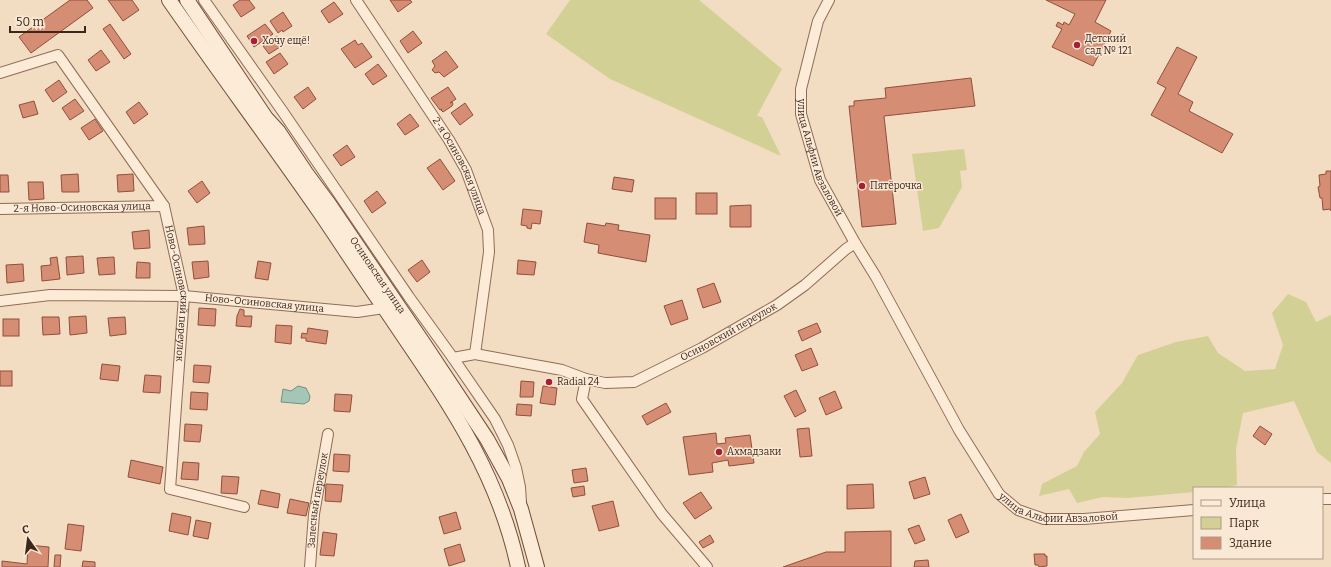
<svg xmlns="http://www.w3.org/2000/svg" width="1331" height="567" font-family="Bitter,serif">
	<style>
		.green { fill: #d2d095 }
		.water { fill: #a5c5b7; stroke: #6a9584 }
		.building { fill: #d58d74; stroke: #914f3a }
		.lines { fill: none; stroke-linecap: round; stroke-linejoin: round }
		.street-casing { stroke: #8f6c57; stroke-width: 12 }
		.secondary-casing { stroke: #714d3a; stroke-width: 16 }
		.street { stroke: #fcebd7; stroke-width: 10 }
		.secondary { stroke: #fcebd7; stroke-width: 14 }
		.poi-dot { fill: #a52036; stroke: #f9e8d3; stroke-width: 1.5 }
		.labels { text-anchor: middle; dominant-baseline: central; stroke-width: 3; stroke-linejoin: round; paint-order: stroke }
		.poi-label { font-size: 10px; fill: #3d271d; stroke: #f9e8d3; text-anchor: start }
		.street-label { font-size: 10px; fill: #3d271d; stroke: #f9e8d3 }
	</style>
	<rect width="100%" height="100%" fill="#f3ddc2"/>
	<g class="green">
		<path d="M570 0H699L782 69 757 116 762 117 781 156 610 79 546 34Z"/>
		<path d="M964 149 967 170 960 171 962 187 939 228 923 231 912 154Z"/>
		<path d="M1288 294 1306 302 1316 322 1331 315V463L1317 452 1294 401 1243 413 1236 449 1237 485 1221 488H1194V492L1128 498 1103 497 1077 503 1069 489 1039 496 1042 484 1077 466 1084 452 1100 434 1095 412 1122 383 1138 355 1176 342 1208 336 1218 353 1245 371 1275 369 1283 345 1272 313Z"/>
	</g>
	<path class="water" d="M298 386 306 388 310 396 309 401 304 404 281 402 283 389 291 391Z"/>
	<g class="building">
		<path d="M70 0H87L93 8 31 53 19 37Z"/>
		<path d="M108 0H132L139 10 123 21Z"/>
		<path d="M240 0H249L255 8 241 17 233 5Z"/>
		<path d="M390 0H410L412 2 398 12Z"/>
		<path d="M1046 0H1106L1095 22 1111 31 1093 66 1052 47 1062 29 1056 26 1058 22 1063 25 1064 22 1069 25 1075 14Z"/>
		<path d="M334 2 343 14 329 23 321 11Z"/>
		<path d="M283 12 292 26 283 32 282 30 278 33 270 21Z"/>
		<path d="M110 24 131 54 124 59 103 29Z"/>
		<path d="M265 24 273 34 254 47 247 36Z"/>
		<path d="M413 31 422 43 408 53 400 41Z"/>
		<path d="M277 36 283 45 269 54 263 46Z"/>
		<path d="M355 40 358 45 362 43 372 57 355 68 341 49Z"/>
		<path d="M1177 47 1197 57 1178 94 1193 102 1189 111 1233 134 1222 153 1151 115 1166 88 1157 83Z"/>
		<path d="M101 50 110 62 96 71 88 60Z"/>
		<path d="M446 51 458 67 444 77 439 72 435 73 432 70 435 66 432 61Z"/>
		<path d="M280 53 288 64 274 74 266 62Z"/>
		<path d="M378 64 387 76 373 85 365 74Z"/>
		<path d="M971 78 975 106 884 116 896 224 862 227 849 106H854V101L886 98 885 88Z"/>
		<path d="M59 80 67 92 53 102 45 90Z"/>
		<path d="M308 87 316 99 303 109 294 97Z"/>
		<path d="M448 87 456 99 450 103 452 102 453 104 452 106 443 112 441 110 442 109 440 110 431 98Z"/>
		<path d="M75 99 84 111 70 120 62 108Z"/>
		<path d="M34 101 38 114 23 118 19 105Z"/>
		<path d="M139 102 148 114 134 124 126 112Z"/>
		<path d="M465 103 473 115 460 125 451 113Z"/>
		<path d="M410 114 419 126 405 135 397 124Z"/>
		<path d="M95 119 103 131 89 140 81 128Z"/>
		<path d="M347 145 355 157 341 166 333 155Z"/>
		<path d="M440 159 455 181 443 190 427 168Z"/>
		<path d="M1326 171H1331V211L1330 209 1323 210 1322 198H1320L1318 187 1320 186 1319 175 1326 174Z"/>
		<path d="M78 174 79 192H62L61 175Z"/>
		<path d="M133 174 134 191 118 192 117 175Z"/>
		<path d="M0 175H8L9 192H0Z"/>
		<path d="M614 177 634 180 632 192 612 189Z"/>
		<path d="M202 181 210 193 197 203 188 191Z"/>
		<path d="M28 182H43L44 199 29 200Z"/>
		<path d="M377 191 386 203 372 213 364 201Z"/>
		<rect x="696" y="193" width="21" height="21"/>
		<rect x="655" y="198" width="21" height="21"/>
		<path d="M751 205V227H730V206Z"/>
		<path d="M523 209 542 211 540 224 532 223 531 229 527 228V226L521 225Z"/>
		<path d="M587 223 605 226 606 223 619 225 618 230 650 235 646 262 598 253 599 245 584 242Z"/>
		<path d="M204 226 205 244 189 245 187 228Z"/>
		<path d="M149 230 150 248 134 249 132 232Z"/>
		<path d="M83 256 84 273 67 275 66 257Z"/>
		<path d="M57 257 60 279 42 281 41 266 51 265 50 258Z"/>
		<path d="M114 257 115 274 99 275 97 258Z"/>
		<path d="M422 260 430 272 417 282 408 270Z"/>
		<path d="M518 260 536 262 534 275 517 274Z"/>
		<path d="M208 261 209 277 194 279 192 262Z"/>
		<path d="M258 261 271 263 268 280 255 278Z"/>
		<path d="M137 262 150 263V278H136Z"/>
		<path d="M23 264 24 281 7 283 6 265Z"/>
		<path d="M714 283 721 302 703 308 697 289Z"/>
		<path d="M682 300 688 319 671 325 664 306Z"/>
		<path d="M199 308 216 309 215 326 198 325Z"/>
		<path d="M240 309 244 310V316H252L251 327 236 326 237 316Z"/>
		<path d="M86 316 87 333 70 335 69 317Z"/>
		<path d="M42 317H59L60 334 43 335Z"/>
		<path d="M125 317 126 334 110 336 108 318Z"/>
		<rect x="3" y="319" width="16" height="17"/>
		<path d="M817 323 821 332 802 341 798 331Z"/>
		<path d="M276 325 292 326 291 344 275 342Z"/>
		<path d="M308 328 328 331 326 344 306 341V338H301L302 333 307 334Z"/>
		<path d="M811 348 818 365 802 371 795 355Z"/>
		<path d="M102 364 120 366 118 381 100 379Z"/>
		<path d="M194 365 211 366 209 383 193 382Z"/>
		<rect x="0" y="371" width="12" height="15"/>
		<path d="M145 375 161 376 160 393 143 392Z"/>
		<path d="M521 381 534 382 533 397H520Z"/>
		<path d="M543 386 557 388 555 405 540 403Z"/>
		<path d="M796 390 806 411 795 417 784 396Z"/>
		<path d="M835 391 842 408 826 415 819 398Z"/>
		<path d="M191 392 208 393 207 410 190 409Z"/>
		<path d="M335 394 352 395 350 412 334 411Z"/>
		<path d="M666 403 671 412 647 425 642 416Z"/>
		<path d="M517 404 532 405 531 416 516 415Z"/>
		<path d="M185 424 202 425 200 442 184 441Z"/>
		<path d="M1260 426 1272 434 1265 445 1253 436Z"/>
		<path d="M809 428 812 456 800 457 797 429Z"/>
		<path d="M716 433 717 444 726 443 725 438 750 435 754 463 729 466 728 460 712 463 713 472 689 475 683 437Z"/>
		<path d="M334 454 350 455 349 472 333 471Z"/>
		<path d="M131 460 163 467 160 484 128 477Z"/>
		<path d="M183 462 199 463 198 480 181 479Z"/>
		<path d="M586 468 588 481 574 483 572 470Z"/>
		<path d="M222 476 239 477 237 494 221 493Z"/>
		<path d="M925 477 930 494 914 499 909 482Z"/>
		<path d="M326 484 343 485 341 502 325 501Z"/>
		<path d="M873 484 874 508 847 509V485Z"/>
		<path d="M584 486 585 495 573 497 571 488Z"/>
		<path d="M261 490 280 494 278 508 258 504Z"/>
		<path d="M701 492 712 508 695 519 683 503Z"/>
		<path d="M290 499 309 503 306 516 287 513Z"/>
		<path d="M613 501 619 526 599 531 592 506Z"/>
		<path d="M456 512 461 529 444 534 439 517Z"/>
		<path d="M172 513 191 517 188 535 169 531Z"/>
		<path d="M961 514 969 532 956 538 948 520Z"/>
		<path d="M196 520 211 523 208 539 193 536Z"/>
		<path d="M68 524 84 526 81 551 65 549Z"/>
		<path d="M919 525 925 540 915 544 908 529Z"/>
		<path d="M891 531V567H783L826 552H845V532Z"/>
		<path d="M323 532 337 534 334 556 320 555Z"/>
		<path d="M710 535 714 542 703 548 699 542Z"/>
		<path d="M460 544 465 561 449 566 444 549Z"/>
		<path d="M28 545 49 547 48 567H2V561L27 564Z"/>
		<path d="M1034 554H1045V556H1047V566L1039 567 1038 565H1035Z"/>
		<path d="M55 555H61L60 567H54Z"/>
		<path d="M928 560 929 567H914L915 561Z"/>
		<path d="M83 561 95 562V567H82Z"/>
	</g>
	<g class="lines">
		<g class="street-casing">
			<g id="street">
				<path d="M204 0 283 112 409 297 453 358 495 419 508 445 516 468 520 487 521 502"/>
				<path id="s1" d="M356 0 449 140 466 170 488 230 489 252 475 354"/>
				<path id="s2" d="M829 0 818 21 801 89V114L820 180 855 243 876 277 959 430 999 494 1018 510 1044 519H1084L1194 510"/>
				<path id="s3" d="M0 73 58 55 164 206 184 296 170 489 244 507"/>
				<path id="s4" d="M0 209 164 206"/>
				<path id="s5" d="M0 301 50 295 184 296 357 312 384 308"/>
				<path id="s6" d="M453 358 475 354 562 370 586 379 605 383 634 382 702 348 777 305 805 285 846 249 855 243"/>
				<path d="M586 379 582 399 662 514 707 567"/>
				<path d="M1322 499H1331"/>
				<path id="s7" d="M310 567 314 514 328 434"/>
			</g>
		</g>
		<g class="secondary-casing">
			<g id="secondary">
				<path d="M169 0C219 72 271 142 321 214 342 245 362 276 383 306 440 391 496 464 518 567"/>
				<path id="s8" d="M187 0 266 118 278 131 306 173 329 204 424 344 487 439 509 479 521 509 537 567"/>
			</g>
		</g>
		<use href="#street" class="street"/>
		<use href="#secondary" class="secondary"/>
	</g>
	<g class="poi-dot">
		<circle cx="254" cy="41" r="4"/>
		<circle cx="1077" cy="45" r="4"/>
		<circle cx="862" cy="186" r="4"/>
		<circle cx="549" cy="382" r="4"/>
		<circle cx="719" cy="452" r="4"/>
	</g>
	<g class="labels">
		<g class="poi-label">
			<text x="1085" y="39">Детский<tspan x="1085" dy="12">сад № 121</tspan></text>
			<text x="262" y="41">Хочу ещё!</text>
			<text x="870" y="186">Пятёрочка</text>
			<text x="557" y="382">Radial 24</text>
			<text x="727" y="452">Ахмадзаки</text>
		</g>
		<g class="street-label">
			<text stroke="none"><textPath href="#s2" startOffset="166">улица Альфии Авзаловой</textPath></text>
			<text stroke="none"><textPath href="#s1" startOffset="196">2-я Осиновская улица</textPath></text>
			<text stroke="none"><textPath href="#s4" startOffset="82">2-я Ново-Осиновская улица</textPath></text>
			<text stroke="none"><textPath href="#s8" startOffset="335">Осиновская улица</textPath></text>
			<text stroke="none"><textPath href="#s3" startOffset="334">Ново-Осиновский переулок</textPath></text>
			<text stroke="none"><textPath href="#s5" startOffset="265">Ново-Осиновская улица</textPath></text>
			<text stroke="none"><textPath href="#s6" startOffset="292">Осиновский переулок</textPath></text>
			<text stroke="none"><textPath href="#s7" startOffset="67">Залесный переулок</textPath></text>
			<text stroke="none"><textPath href="#s2" startOffset="613">улица Альфии Авзаловой</textPath></text>
		</g>
	</g>
	<rect x="1193" y="487" width="130" height="72" fill="#f9e8d3" stroke="#ae9b8a"/>
	<rect x="1201" y="500" width="20" height="6" fill="#fcebd7" stroke="#ae9b8a"/>
	<text x="1229" y="507" font-size="12" fill="#3d271d">Улица</text>
	<rect x="1201" y="517" width="20" height="12" fill="#d2d095" stroke="#ae9b8a"/>
	<text x="1229" y="527" font-size="12" fill="#3d271d">Парк</text>
	<rect x="1201" y="537" width="20" height="12" fill="#d58d74" stroke="#ae9b8a"/>
	<text x="1229" y="547" font-size="12" fill="#3d271d">Здание</text>
	<g transform="translate(28 539) rotate(346)" stroke="#f9e8d3" stroke-width="3" paint-order="stroke">
	<path d="M0-3L7 15L0 10L-7 15Z" fill="#3d271d"/>
	<text y="-6" font-size="11" font-weight="bold" text-anchor="middle" fill="#3d271d">С</text>
	</g>
	<path d="M10 26v6h75v-6" fill="none" stroke="#3d271d" stroke-width="2"/>
	<text x="16" y="26" font-size="12" fill="#3d271d" stroke="#f9e8d3" stroke-width="3" paint-order="stroke">50 m</text>
</svg>
